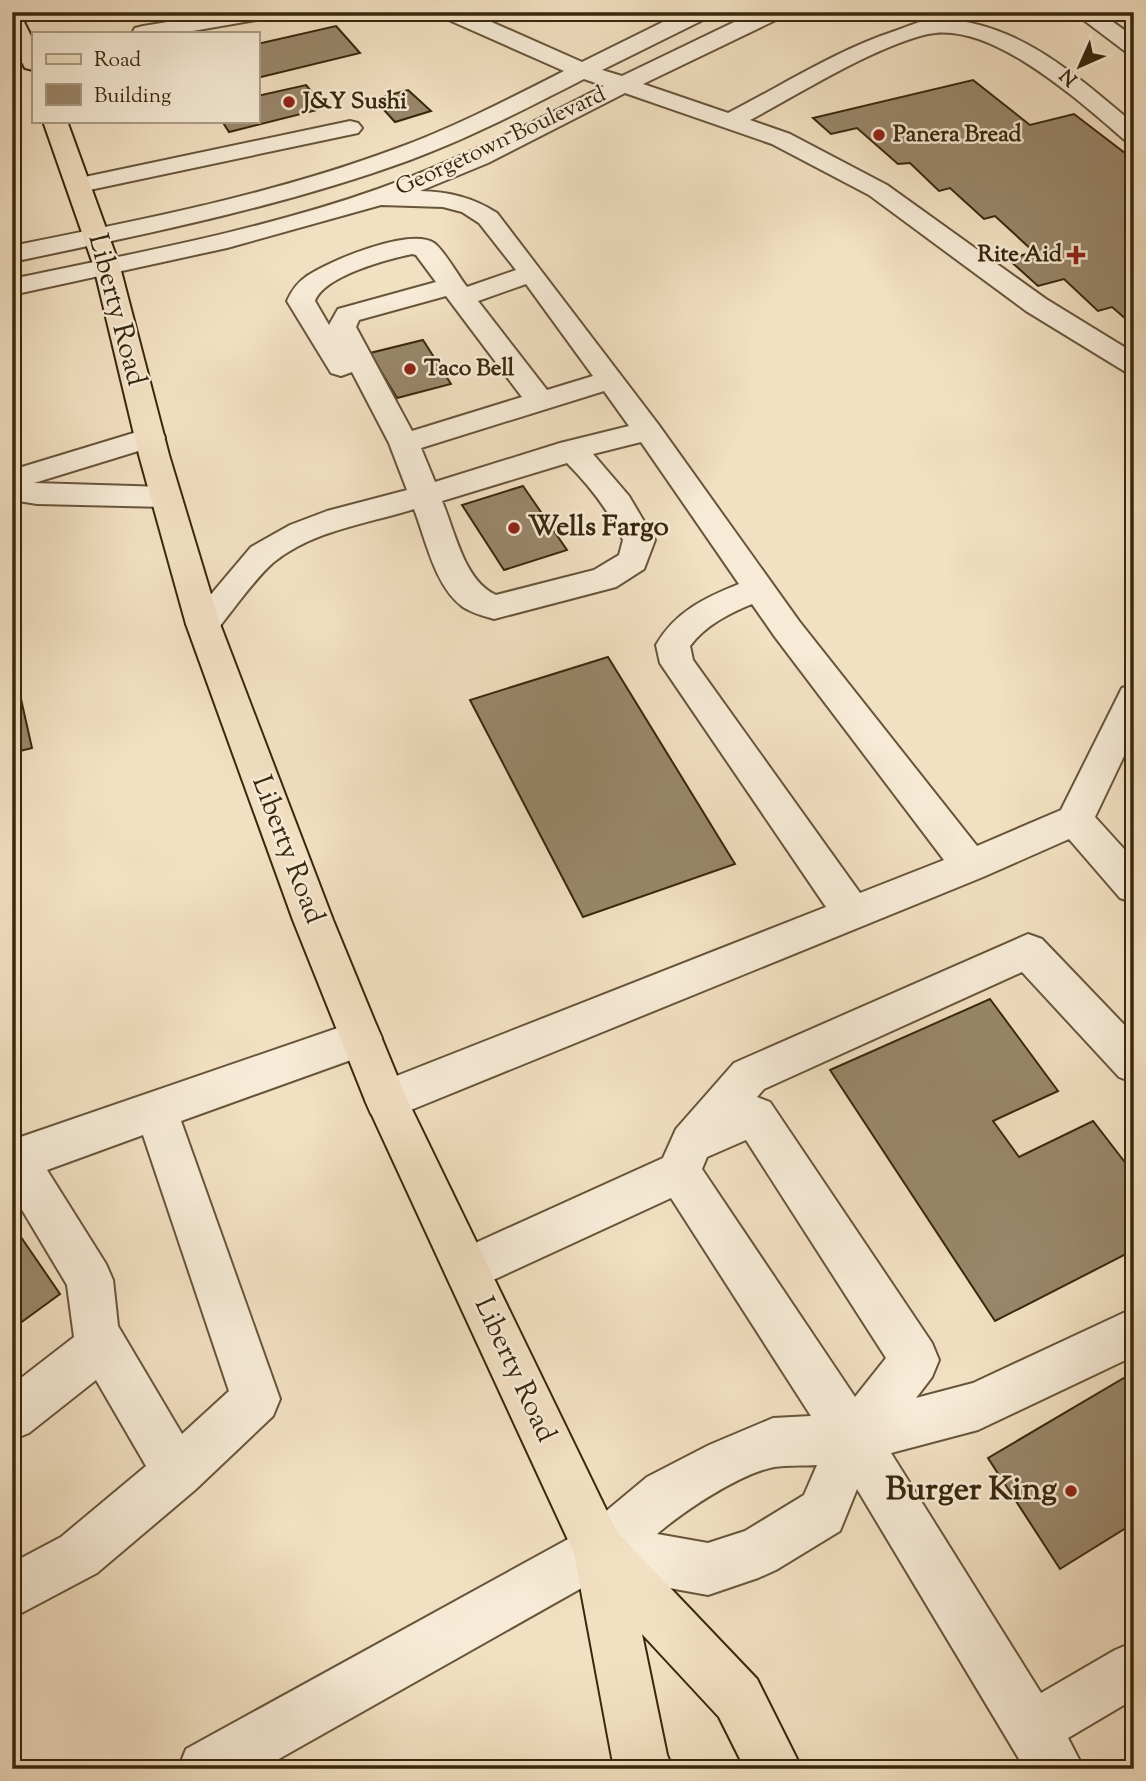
<svg xmlns="http://www.w3.org/2000/svg" width="1146" height="1781" font-family="'Sorts Mill Goudy',serif">
	<style>
		.building { fill: #99876b; stroke: #39270d; stroke-width: 2 }
		.lines { fill: none; stroke-linecap: round; stroke-linejoin: round }
		.minor-casing { stroke: #67553a; stroke-width: 4 }
		.major-casing { stroke: #39270d; stroke-width: 4 }
		.minor { fill: #f7ebd7; fill-rule: evenodd }
		.major { fill: #f2e0c2; fill-rule: evenodd }
		.poi-dot { fill: #8f2418; stroke: #f7ebd7; stroke-width: 2.5 }
		.labels { text-anchor: middle; dominant-baseline: central; stroke-width: 5; stroke-linejoin: round; paint-order: stroke }
		.far-poi-label { font-size: 23px; font-weight: bold; fill: #39270d; stroke: #f7ebd7; text-anchor: start }
		.far-street-label { font-size: 23px; fill: #39270d; stroke: #f7ebd7 }
		.street-label { font-size: 28px; fill: #39270d; stroke: #f7ebd7 }
		.poi-label { font-size: 28px; font-weight: bold; fill: #39270d; stroke: #f7ebd7; text-anchor: start }
		.near-poi-label { font-size: 33px; font-weight: bold; fill: #39270d; stroke: #f7ebd7; text-anchor: end }
	</style>
	<rect width="100%" height="100%" fill="#f2e0c2"/>
	<filter id="stains"><feTurbulence type="fractalNoise" baseFrequency=".00286" numOctaves="4"/><feColorMatrix values="0 0 0 0 .2 0 0 0 0 .09 0 0 0 0 .02 0 0 0 .5 -.17"/></filter>
	<radialGradient id="worn" r=".72"><stop offset=".6" stop-color="#630" stop-opacity="0"/><stop offset="1" stop-color="#630" stop-opacity=".3"/></radialGradient>
	<g class="building">
		<path d="M336 26 360 53 257 78V44Z"/>
		<path d="M973 80 1030 125 1074 114 1134 160V326L1112 307 1098 311 1064 279 1038 286 1008 259 1034 252 995 216 984 219 950 188 939 191 910 163 898 164 857 128 831 134 813 118Z"/>
		<path d="M306 85 325 108 229 132 222 121H257V96Z"/>
		<path d="M408 90 431 111 395 122 374 99Z"/>
		<path d="M423 340 451 384 397 398 370 353Z"/>
		<path d="M523 486 567 550 504 570 462 505Z"/>
		<path d="M608 657 735 864 583 917 470 700Z"/>
		<path d="M12 659 32 748 12 753Z"/>
		<path d="M990 999 1058 1091 993 1121 1019 1157 1093 1121 1134 1174V1250L995 1321 830 1070Z"/>
		<path d="M12 1224 60 1294 12 1329Z"/>
		<path d="M1134 1372V1523L1060 1569 988 1458Z"/>
	</g>
	<g class="lines">
		<g class="minor-casing">
			<g id="minor">
				<path d="M228 12H279L276 17 268 18 181 33H132L135 28 143 26Z"/>
				<path d="M439 12H469L582 62 683 12H712L709 17 602 70 622 76 755 12H785L782 17 643 84 728 113C783 85 837 50 895 31 906 27 919 21 931 20 1010 15 1077 76 1134 124V143L1126 141C1081 103 992 20 928 34 873 47 801 93 750 120L790 134 887 185 1046 299 1134 353V374L1124 371 1026 311 869 195 772 144 625 93 488 163 420 191C449 192 472 197 497 213L658 424 799 621 977 846 1061 810 1122 688 1134 684V735L1095 817 1134 860V903L1120 898 1069 839 983 877 401 1114 386 1119 371 1114 365 1100 371 1086 826 907 660 663 656 645C675 612 704 598 739 584L641 442 593 454 629 496 655 540 644 569 616 587 494 619C484 616 472 613 463 607 435 587 426 540 414 509 367 524 314 530 274 562 255 578 231 613 215 632L203 636 191 632 186 624 251 547 290 525 327 511 407 490 389 443 352 372 341 376 331 373 287 301C292 290 297 283 307 276 329 261 410 227 434 243 444 250 459 277 467 287L516 270 479 223 462 212 443 207 381 205 227 248 12 295V279C135 253 259 231 378 189 456 161 530 124 604 86L584 79C527 108 470 138 410 160 281 207 146 234 12 262V246C141 220 271 195 395 149 453 128 509 99 564 71L442 17ZM412 254 416 255 436 282 338 309 329 325 315 301C324 276 388 259 412 254ZM526 284 593 376 547 390 478 301ZM446 296 522 397 412 431 356 327 359 320ZM604 391 629 426 560 443 435 482 421 448ZM567 463C590 486 609 511 623 540L619 555 594 570 496 595C464 581 455 531 442 501ZM752 604 775 637 944 860 860 893 693 660 690 646C706 625 728 614 752 604Z"/>
				<path d="M1073 12H1099L1134 37V54L1126 52Z"/>
				<path d="M350 121 358 123 362 128 358 133 80 192 71 190 68 185 71 180 80 178Z"/>
				<path d="M150 428 161 430 165 437 161 444 34 483 166 487 177 490 181 497 177 504 166 507 37 504 12 500V470Z"/>
				<path d="M1028 934 1042 939 1134 1035V1083L1119 1077 1022 972 764 1089 757 1097 770 1102 932 1343 939 1360 932 1377 916 1398 973 1383 1134 1308V1356L978 1430 891 1453 1041 1693 1115 1650 1134 1642V1699L1068 1738 1084 1769H1025L857 1489 840 1531 776 1570 758 1578 708 1595 603 1576 261 1769H178L186 1749 581 1532 647 1477 709 1445 773 1418 811 1416 671 1198 467 1292 451 1286 444 1270 451 1254 663 1158 676 1129 734 1063ZM746 1140 886 1358 855 1397 702 1169 707 1157ZM817 1465 804 1495 745 1531 708 1543 657 1534C684 1511 739 1474 774 1467 788 1465 803 1466 817 1465Z"/>
				<path d="M361 1020 376 1025 382 1038 376 1051 181 1121 280 1399 273 1416 195 1490 97 1573 12 1618V1563L61 1537 146 1466 96 1380 29 1433 12 1440V1385L74 1337 67 1285 12 1193V1140ZM143 1135 229 1391 182 1434 118 1326 113 1280 106 1264 47 1170Z"/>
			</g>
		</g>
		<g class="major-casing">
			<g id="major">
				<path d="M12 13 20 14 33 40V70L25 68 12 43Z"/>
				<path d="M43 121H67L120 267 169 455 220 624 333 920 405 1095 617 1532 757 1679 802 1769H745L719 1717 642 1634 667 1755 673 1769H617L612 1758 574 1553 365 1100 293 920 186 624 139 455 94 267Z"/>
			</g>
		</g>
		<use href="#minor" class="minor"/>
		<use href="#major" class="major"/>
	</g>
	<g class="poi-dot">
		<circle cx="289" cy="102" r="7"/>
		<circle cx="879" cy="135" r="7"/>
		<path d="M1072.5 244.5h7v7h7v7h-7v7h-7v-7h-7v-7h7z"/>
		<circle cx="410" cy="369" r="7"/>
		<circle cx="514" cy="528" r="7"/>
		<circle cx="1071" cy="1491" r="7"/>
	</g>
	<g class="labels">
		<g class="far-poi-label">
			<text x="303" y="102">J&amp;Y Sushi</text>
			<text x="893" y="135">Panera Bread</text>
			<text x="1062" y="255" text-anchor="end">Rite Aid</text>
			<text x="424" y="369">Taco Bell</text>
		</g>
		<g class="far-street-label">
			<text transform="translate(501 142) rotate(-25)">Georgetown Boulevard</text>
		</g>
		<g class="street-label">
			<text transform="translate(116 310) rotate(75)">Liberty Road</text>
			<text transform="translate(287 850) rotate(69)">Liberty Road</text>
			<text transform="translate(514 1370) rotate(65)">Liberty Road</text>
		</g>
		<g class="poi-label">
			<text x="528" y="528">Wells Fargo</text>
		</g>
		<g class="near-poi-label">
			<text x="1057" y="1491">Burger King</text>
		</g>
	</g>
	<rect width="1146" height="1781" fill="none" stroke="#f2e0c2" stroke-width="42"/>
	<rect x="14" y="14" width="1118" height="1753" fill="none" stroke="#39270d" stroke-width="3.5"/>
	<rect x="21" y="21" width="1104" height="1739" fill="none" stroke="#39270d" stroke-width="2"/>
	<rect x="32" y="32" width="228" height="91" fill="#f7ebd7" stroke="#ab9d86" stroke-width="2"/>
	<rect x="46" y="54" width="35" height="10" fill="#f2e0c2" stroke="#ab9d86" stroke-width="2"/>
	<text x="94" y="66" font-size="21" fill="#39270d">Road</text>
	<rect x="46" y="84" width="35" height="21" fill="#99876b" stroke="#ab9d86" stroke-width="2"/>
	<text x="94" y="102" font-size="21" fill="#39270d">Building</text>
	<g transform="translate(1080 66) rotate(225)" stroke="#f7ebd7" stroke-width="5" paint-order="stroke">
	<path d="M0-5L12 26L0 18L-12 26Z" fill="#39270d"/>
	<text y="-10" font-size="19" font-weight="bold" text-anchor="middle" fill="#39270d">N</text>
	</g>
	<rect width="100%" height="100%" filter="url(#stains)"/>
	<rect width="100%" height="100%" fill="url(#worn)"/>
</svg>
